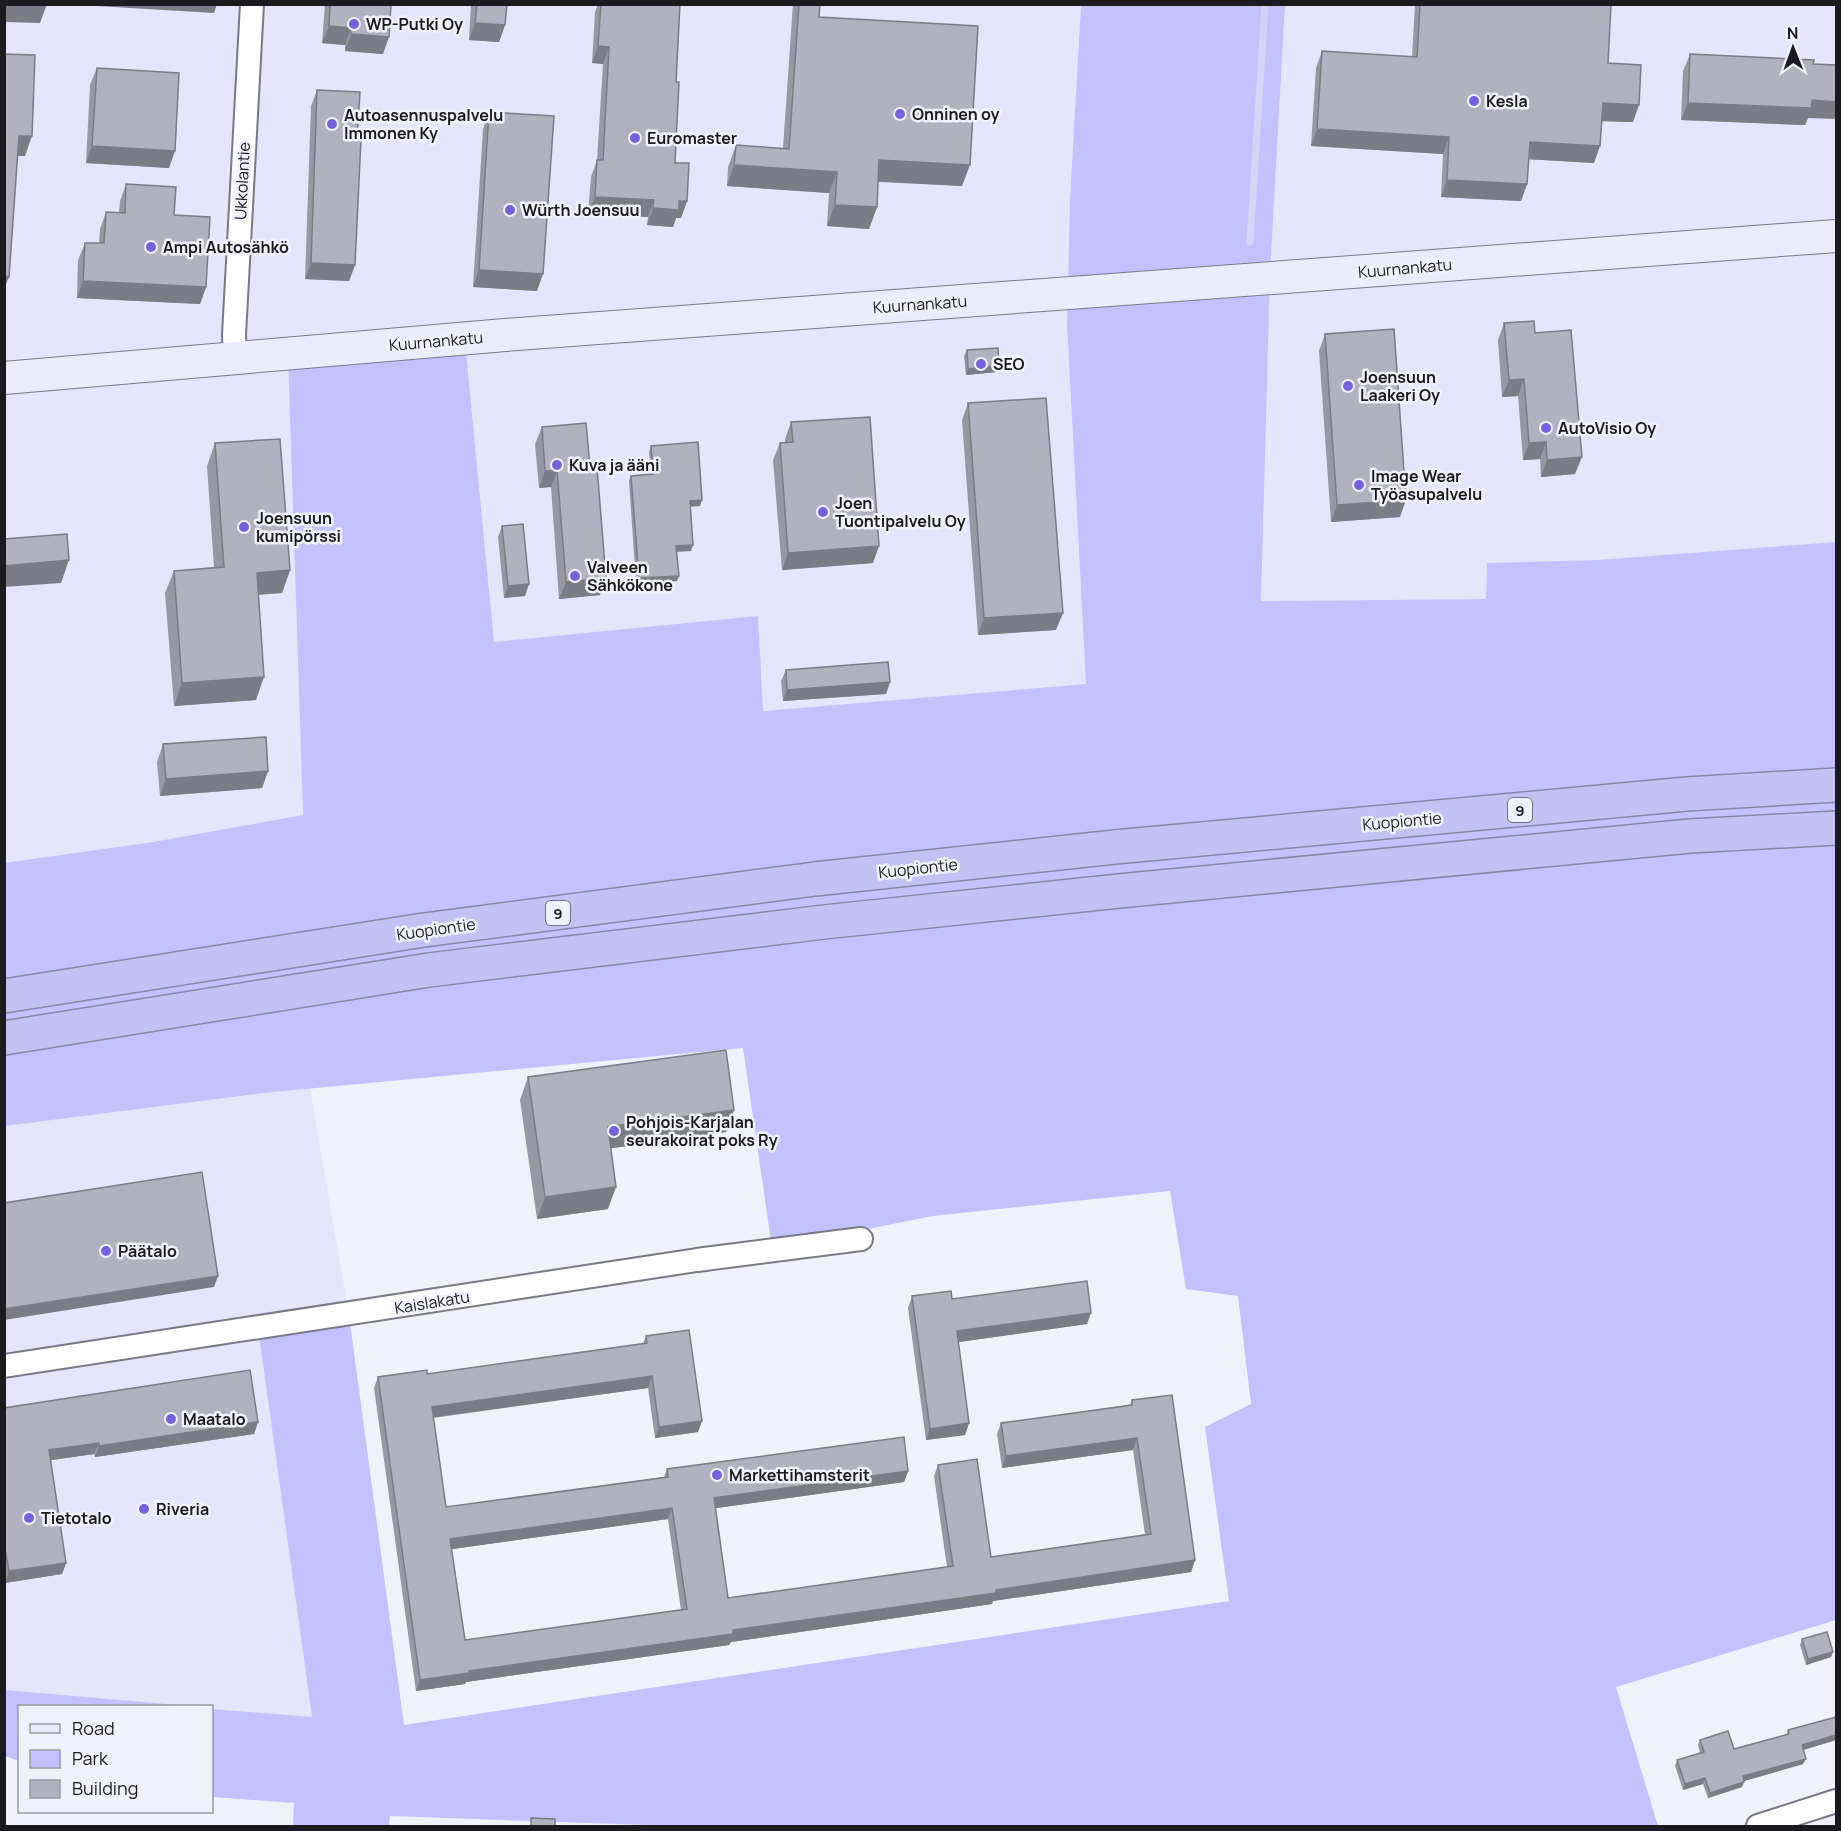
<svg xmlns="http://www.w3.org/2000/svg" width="1841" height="1831" font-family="Manrope,sans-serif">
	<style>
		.built { fill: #e6e5fc }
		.green { fill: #c5c1fe }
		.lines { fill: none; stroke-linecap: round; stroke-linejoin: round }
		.stream { stroke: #d7d5f5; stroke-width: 7 }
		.street-casing { stroke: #7a7a87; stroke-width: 26 }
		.secondary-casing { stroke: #7a7a87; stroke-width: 34 }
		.highway-casing { stroke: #8887a9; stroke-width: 36 }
		.street { stroke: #fff; stroke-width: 22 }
		.secondary { stroke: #edecfc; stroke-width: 32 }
		.highway { stroke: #c4c1f4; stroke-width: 33 }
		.wall { fill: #9898a4; fill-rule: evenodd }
		.shaded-wall { fill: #7c7c86 }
		.building { fill: #b1b1bf; stroke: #7c7c86; stroke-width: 1.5; fill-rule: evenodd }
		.poi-dot { fill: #7661dc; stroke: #f1f1fd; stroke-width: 2 }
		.labels { text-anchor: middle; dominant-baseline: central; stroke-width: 5; stroke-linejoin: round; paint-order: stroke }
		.shield { fill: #f1f1fd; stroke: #5a5a62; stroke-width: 1.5 }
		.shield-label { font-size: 15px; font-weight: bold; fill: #1a1a1f }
		.poi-label { font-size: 16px; font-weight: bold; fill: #1a1a1f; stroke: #f1f1fd; text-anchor: start }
		.street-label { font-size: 16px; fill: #1a1a1f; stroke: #f1f1fd }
	</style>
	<rect width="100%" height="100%" fill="#f1f1fd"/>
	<g class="built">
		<path d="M4 5H1081L1070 199 1067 324 1086 684 762 711 758 616 494 642 465 342 288 357 303 815 153 842 5 863Z"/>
		<path d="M1285 5H1836V542L1597 560 1487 563 1486 599 1261 601 1270 274Z"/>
		<path d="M310 1089 349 1315 258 1328 312 1717 212 1709V1706H185L5 1691 4 1126 263 1093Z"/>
	</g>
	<g class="green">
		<path d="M1081 5H1285L1270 274 1261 601 1486 599 1487 563 1597 560 1836 542V1620L1616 1687 1658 1826H676L390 1816 389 1826H293L294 1803 212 1797V1709L312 1717 258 1328 349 1315 404 1725 1229 1601 1205 1427 1251 1404 1238 1296 1186 1289 1170 1191 933 1216 772 1248 743 1048 263 1093 5 1126 4 863 153 842 303 815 288 356 465 342 494 642 758 616 763 711 1086 684 1067 324 1070 199Z"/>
		<path d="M5 1690 189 1706H20L19 1761 5 1756Z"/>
	</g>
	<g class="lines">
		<path class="stream" d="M1250 242 1265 4"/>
		<g class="street-casing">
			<g id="street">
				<path d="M235 358 234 335 252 4"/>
				<path d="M4 1366 697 1260 861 1239"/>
				<path d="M1758 1826 1836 1801"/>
			</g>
		</g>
		<g class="secondary-casing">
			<path id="secondary" d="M4 378 505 335 1836 236"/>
		</g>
		<g class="highway-casing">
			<g id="highway">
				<path d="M4 996 424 930 815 879 1115 847 1687 794 1836 785"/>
				<path d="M4 1038 429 970 824 922 1119 891 1690 836 1836 828"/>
			</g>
		</g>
		<use href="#street" class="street"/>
		<use href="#secondary" class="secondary"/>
		<use href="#highway" class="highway"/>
	</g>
	<g class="wall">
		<path d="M325 4H391L383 54 345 51V45L322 43Z"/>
		<path d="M471 4H507L505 25 499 42 469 40Z"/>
		<path d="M598 4H680L676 82 675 163 687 201 681 218H676L673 227 647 225 648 217 588 214 591 177 597 160 603 64 592 63 595 12Z"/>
		<path d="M793 4H820L819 17 962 186 878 182 877 207 869 229 827 226 829 193 727 186 728 167 736 145 783 148Z"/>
		<path d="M1415 4H1611L1608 63 1633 122 1602 121 1594 163 1529 159 1527 184 1521 201 1441 197 1443 154 1311 146 1316 68 1322 51 1412 57Z"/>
		<path d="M1690 54 1808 118 1805 125 1681 120 1683 71Z"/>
		<path d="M97 68 169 168 86 163 90 85Z"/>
		<path d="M317 90 357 139 355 265 349 281 305 279 311 106Z"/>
		<path d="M489 112 537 291 473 287 483 129Z"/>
		<path d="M126 184 174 215 206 287 200 304 77 298 78 260 85 243H99L100 229 106 212 119 213 120 201Z"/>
		<path d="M1504 323 1535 333 1575 474 1541 477 1540 459 1523 460 1518 396 1502 397 1498 340Z"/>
		<path d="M1325 334 1400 517 1331 522 1319 351Z"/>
		<path d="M967 350 997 372 966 375 964 356Z"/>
		<path d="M968 403 1056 630 978 635 962 420Z"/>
		<path d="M791 422 873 563 782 570 773 460 780 443H785V439Z"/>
		<path d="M542 427 600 595 559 599 551 487 539 488 535 444Z"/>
		<path d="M215 443 290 570 282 593 258 595 256 700 174 706 165 593 174 571 214 567 207 466Z"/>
		<path d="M651 446 700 506H690L691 551H677V581L636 584 629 481 631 476 651 474 649 452Z"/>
		<path d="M502 526 525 596 504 598 498 537Z"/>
		<path d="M786 670 890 682 886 694 783 701 781 681Z"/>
		<path d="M163 744 268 771 262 788 160 796 157 762Z"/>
		<path d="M528 1077 734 1110 726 1132 611 1148 608 1209 537 1219 520 1100Z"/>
		<path d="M912 1296 952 1299 1087 1324 958 1342 969 1423 965 1435 926 1440 908 1308Z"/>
		<path d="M646 1336 702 1421 698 1432 655 1438 648 1388 433 1418 446 1507 664 1477 667 1469 908 1471 904 1482 716 1508 728 1598 947 1567 934 1476 938 1465 991 1557 1145 1535 1133 1450 1002 1468 997 1434 1001 1423 1130 1405 1132 1400 1195 1560 1191 1572 993 1601 992 1604 731 1642 729 1645 466 1682 465 1684 416 1691 374 1388 378 1377 427 1374 643 1344ZM668 1519 681 1610 465 1640 452 1549Z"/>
		<path d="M4 1408 258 1422 254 1434 95 1457 94 1454 51 1460 66 1563 62 1574 5 1583Z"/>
		<path d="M1802 1639 1833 1652 1831 1657 1806 1665 1800 1645Z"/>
		<path d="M1788 1730 1836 1740 1803 1750V1764L1744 1781 1742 1787 1708 1798 1703 1784 1683 1790 1675 1766 1677 1760 1700 1753 1698 1745 1700 1740 1734 1749 1787 1734Z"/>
	</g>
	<g class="shaded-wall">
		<path d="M7 4H47L40 23 4 22V11Z"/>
		<path d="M80 4H217L214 13 80 5Z"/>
		<path d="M475 23 505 25 499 42 469 40Z"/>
		<path d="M329 26 351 28 345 45 322 43Z"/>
		<path d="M351 34 389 37 383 54 345 51Z"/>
		<path d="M598 46 609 47 603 64 592 63Z"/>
		<path d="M1812 100 1836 102V119L1808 118 1805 125 1681 120 1688 103Z"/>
		<path d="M1603 103 1639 105 1633 122 1597 121Z"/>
		<path d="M1317 129 1449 137 1443 154 1311 146Z"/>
		<path d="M19 136H32L25 156H11Z"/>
		<path d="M1530 142 1600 146 1594 163 1524 159Z"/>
		<path d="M92 146 175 151 169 168 86 163Z"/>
		<path d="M879 160 970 165 962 186 872 181Z"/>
		<path d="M734 165 837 172 829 193 727 186Z"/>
		<path d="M1447 180 1527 184 1521 201 1441 197Z"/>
		<path d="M595 197 654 200 648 217 588 214Z"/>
		<path d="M679 201H687L681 218H676L673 227 647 225 653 208Z"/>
		<path d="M835 205 877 207 869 229 827 226Z"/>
		<path d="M311 263 355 265 349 281 305 279Z"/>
		<path d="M479 270 543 274 537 291 473 287Z"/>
		<path d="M4 276 9 277 4 289Z"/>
		<path d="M83 281 206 287 200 304 77 298Z"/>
		<path d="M999 366 997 372 966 375 968 369Z"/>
		<path d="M1524 379 1518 396 1502 397 1509 380Z"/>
		<path d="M1546 442 1540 459 1523 460 1529 443Z"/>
		<path d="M1582 457 1575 474 1541 477 1547 460Z"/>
		<path d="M557 470 551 487 539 488 545 471Z"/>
		<path d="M702 500 700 506 688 507 690 501Z"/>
		<path d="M1406 500 1400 517 1331 522 1337 505Z"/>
		<path d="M693 545 691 551 674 552 676 546Z"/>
		<path d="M879 546 873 563 782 570 788 553Z"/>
		<path d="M69 560 61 583 4 587V566Z"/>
		<path d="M290 570 282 593 248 595 257 573Z"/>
		<path d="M679 576 677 581 636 584 639 578Z"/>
		<path d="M606 578 600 595 559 599 566 582Z"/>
		<path d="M529 584 525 596 504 598 508 586Z"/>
		<path d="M1063 613 1056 630 978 635 984 618Z"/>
		<path d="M264 677 256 700 174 706 182 683Z"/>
		<path d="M890 682 886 694 783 701 787 690Z"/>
		<path d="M268 771 262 788 160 796 166 779Z"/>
		<path d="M734 1110 726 1132 600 1150 608 1127Z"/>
		<path d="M616 1187 608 1209 537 1219 545 1197Z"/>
		<path d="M218 1276 214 1287 4 1320V1309Z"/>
		<path d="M1091 1313 1087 1324 952 1343 957 1331Z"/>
		<path d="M652 1376 648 1388 428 1418 432 1407Z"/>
		<path d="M702 1421 698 1432 655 1438 659 1427Z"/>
		<path d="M258 1422 254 1434 95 1457 99 1446Z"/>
		<path d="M969 1423 965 1435 926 1440 930 1429Z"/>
		<path d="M1137 1438 1133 1450 1002 1468 1006 1456Z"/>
		<path d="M99 1443 94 1454 45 1461 49 1450Z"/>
		<path d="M908 1471 904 1482 710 1509 714 1498Z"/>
		<path d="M672 1508 668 1519 446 1550 450 1539Z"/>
		<path d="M1195 1560 1191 1572 993 1601 992 1604 731 1642 729 1645 466 1682 465 1684 416 1691 420 1680 469 1671Z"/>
		<path d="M66 1563 62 1574 5 1583 9 1571Z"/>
		<path d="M1833 1652 1831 1657 1806 1665 1808 1659Z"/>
		<path d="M1836 1735V1740L1800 1751 1802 1745Z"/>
		<path d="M1806 1759 1803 1764 1741 1782 1743 1776Z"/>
		<path d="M1705 1778 1703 1784 1683 1790 1685 1784Z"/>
		<path d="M1744 1782 1742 1787 1708 1798 1710 1793Z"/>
	</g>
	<g class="building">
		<path d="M330 4H391L389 37 351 34V28L329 26Z"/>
		<path d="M477 4H507L505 25 475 23Z"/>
		<path d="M601 4H680L676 82H679L675 163H689L687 201H679V210L653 208 654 200 595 197 597 160H603L609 47 598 46Z"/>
		<path d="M799 4H820L819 17 978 26 970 165 879 160 877 207 835 205 837 172 734 165 736 145 789 149Z"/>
		<path d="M1420 4H1611L1608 63 1641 65 1639 105 1603 103 1600 146 1530 142 1527 184 1447 180 1449 137 1317 129 1322 51 1417 57Z"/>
		<path d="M4 54 35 55 32 136H19L9 277 4 276Z"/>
		<path d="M1690 54 1814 60 1813 64 1836 65V102L1812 100 1811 108 1688 103Z"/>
		<path d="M97 68 179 73 175 151 92 146Z"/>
		<path d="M317 90 360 92 357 139H361L355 265 311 263Z"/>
		<path d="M489 112 554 116 543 274 479 270Z"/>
		<path d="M126 184 176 187 174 215 210 217 206 287 83 281 85 243H104L106 212 125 213Z"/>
		<path d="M1534 321 1535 333 1571 330 1582 457 1547 460 1546 442 1529 443 1524 379 1509 380 1504 323Z"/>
		<path d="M1394 329 1406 500 1337 505 1325 334Z"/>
		<path d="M998 348 999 366 968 369 967 350Z"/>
		<path d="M1046 398 1063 613 984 618 968 403Z"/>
		<path d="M870 417 879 546 788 553 780 443 793 442 791 422Z"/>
		<path d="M586 423 590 467H597L606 578 566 582 557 470 545 471 542 427Z"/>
		<path d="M280 439 290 570 257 573 264 677 182 683 174 571 224 567 215 443Z"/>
		<path d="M698 442 702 500 690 501 693 545 676 546 679 576 639 578 631 476 653 474 651 446Z"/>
		<path d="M523 524 529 584 508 586 502 526Z"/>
		<path d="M67 534 69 560 4 566V539Z"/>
		<path d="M888 662 890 682 787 690 786 670Z"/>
		<path d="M266 737 268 771 166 779 163 744Z"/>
		<path d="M726 1050 734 1110 608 1127 616 1187 545 1197 528 1077Z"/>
		<path d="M202 1172 218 1276 4 1309V1203Z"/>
		<path d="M1087 1281 1091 1313 957 1331 969 1423 930 1429 912 1296 951 1291 952 1299Z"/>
		<path d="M689 1330 702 1421 659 1427 652 1376 432 1407 446 1507 668 1477 667 1469 904 1437 908 1471 714 1498 728 1598 953 1566 938 1465 977 1459 991 1557 1151 1534 1137 1438 1006 1456 1001 1423 1132 1405V1400L1172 1395 1195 1560 996 1590V1593L733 1630V1634L469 1671V1673L420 1680 378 1377 427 1370V1374L647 1343 646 1336ZM672 1508 687 1609 465 1640 450 1539Z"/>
		<path d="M250 1370 258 1422 99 1446V1443L49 1450 66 1563 9 1571 4 1545V1408Z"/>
		<path d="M1827 1632 1833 1652 1808 1659 1802 1639Z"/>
		<path d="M1836 1717V1735L1802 1745 1806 1759 1743 1776 1744 1782 1710 1793 1705 1778 1685 1784 1677 1760 1704 1752 1700 1740 1728 1731 1734 1749 1789 1734 1788 1730Z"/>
		<path d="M531 1818 555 1819V1827H531Z"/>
	</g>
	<g class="poi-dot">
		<circle cx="354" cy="24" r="6"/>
		<circle cx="1474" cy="101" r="6"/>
		<circle cx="900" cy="114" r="6"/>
		<circle cx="332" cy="124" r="6"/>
		<circle cx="635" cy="138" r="6"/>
		<circle cx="510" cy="210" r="6"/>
		<circle cx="151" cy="247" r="6"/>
		<circle cx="981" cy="364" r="6"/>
		<circle cx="1348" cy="386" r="6"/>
		<circle cx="1546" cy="428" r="6"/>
		<circle cx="557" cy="465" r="6"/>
		<circle cx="1359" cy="485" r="6"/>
		<circle cx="823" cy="512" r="6"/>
		<circle cx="244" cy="527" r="6"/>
		<circle cx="575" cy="576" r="6"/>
		<circle cx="614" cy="1131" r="6"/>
		<circle cx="106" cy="1251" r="6"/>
		<circle cx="171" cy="1419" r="6"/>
		<circle cx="717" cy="1475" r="6"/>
		<circle cx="144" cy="1509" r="6"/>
		<circle cx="29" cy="1518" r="6"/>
	</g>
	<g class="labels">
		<g class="shield">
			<rect x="1508" y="798" width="24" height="24" rx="4.5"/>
			<rect x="546" y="901" width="24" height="24" rx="4.5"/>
		</g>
		<g class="shield-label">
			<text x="1520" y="810">9</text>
			<text x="558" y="913">9</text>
		</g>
		<g class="poi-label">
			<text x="366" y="24">WP-Putki Oy</text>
			<text x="1486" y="101">Kesla</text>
			<text x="912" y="114">Onninen oy</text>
			<text x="344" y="115">Autoasennuspalvelu<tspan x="344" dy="18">Immonen Ky</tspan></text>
			<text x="647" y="138">Euromaster</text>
			<text x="522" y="210">Würth Joensuu</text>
			<text x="163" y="247">Ampi Autosähkö</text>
			<text x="993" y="364">SEO</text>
			<text x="1360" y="377">Joensuun<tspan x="1360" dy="18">Laakeri Oy</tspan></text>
			<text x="1558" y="428">AutoVisio Oy</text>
			<text x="569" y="465">Kuva ja ääni</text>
			<text x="1371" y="476">Image Wear<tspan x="1371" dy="18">Työasupalvelu</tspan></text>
			<text x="835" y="503">Joen<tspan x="835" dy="18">Tuontipalvelu Oy</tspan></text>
			<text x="256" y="518">Joensuun<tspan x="256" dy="18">kumipörssi</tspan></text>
			<text x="587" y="567">Valveen<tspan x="587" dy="18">Sähkökone</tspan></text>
			<text x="626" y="1122">Pohjois-Karjalan<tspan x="626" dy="18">seurakoirat poks Ry</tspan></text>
			<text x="118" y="1251">Päätalo</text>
			<text x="183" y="1419">Maatalo</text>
			<text x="729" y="1475">Markettihamsterit</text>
			<text x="156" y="1509">Riveria</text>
			<text x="41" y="1518">Tietotalo</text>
		</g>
		<g class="street-label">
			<text transform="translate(242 181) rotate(-87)">Ukkolantie</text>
			<text transform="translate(1405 268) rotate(-5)">Kuurnankatu</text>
			<text transform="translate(920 304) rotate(-4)">Kuurnankatu</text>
			<text transform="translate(436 341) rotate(-5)">Kuurnankatu</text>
			<text transform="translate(1402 821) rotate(-5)">Kuopiontie</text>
			<text transform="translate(918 868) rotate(-6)">Kuopiontie</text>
			<text transform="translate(436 929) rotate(-8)">Kuopiontie</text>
			<text transform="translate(432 1302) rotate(-9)">Kaislakatu</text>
		</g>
	</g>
	<rect width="1841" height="1831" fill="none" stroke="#1a1a1f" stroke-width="12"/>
	<rect x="18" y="1705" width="195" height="108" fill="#f1f1fd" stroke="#9b9ba4" stroke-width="1.5"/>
	<rect x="30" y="1724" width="30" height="9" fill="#edecfc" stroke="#9b9ba4" stroke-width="1.5"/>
	<text x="72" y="1735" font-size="18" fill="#1a1a1f">Road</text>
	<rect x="30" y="1750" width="30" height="18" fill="#c5c1fe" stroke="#9b9ba4" stroke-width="1.5"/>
	<text x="72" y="1765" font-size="18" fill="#1a1a1f">Park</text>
	<rect x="30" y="1780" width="30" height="18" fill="#b1b1bf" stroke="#9b9ba4" stroke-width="1.5"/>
	<text x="72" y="1795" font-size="18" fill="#1a1a1f">Building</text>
	<g transform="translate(1793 48) rotate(359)" stroke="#f1f1fd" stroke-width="4.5" paint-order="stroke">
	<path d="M0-4.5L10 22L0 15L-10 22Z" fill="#1a1a1f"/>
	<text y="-9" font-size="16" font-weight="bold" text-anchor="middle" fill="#1a1a1f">N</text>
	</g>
</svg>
